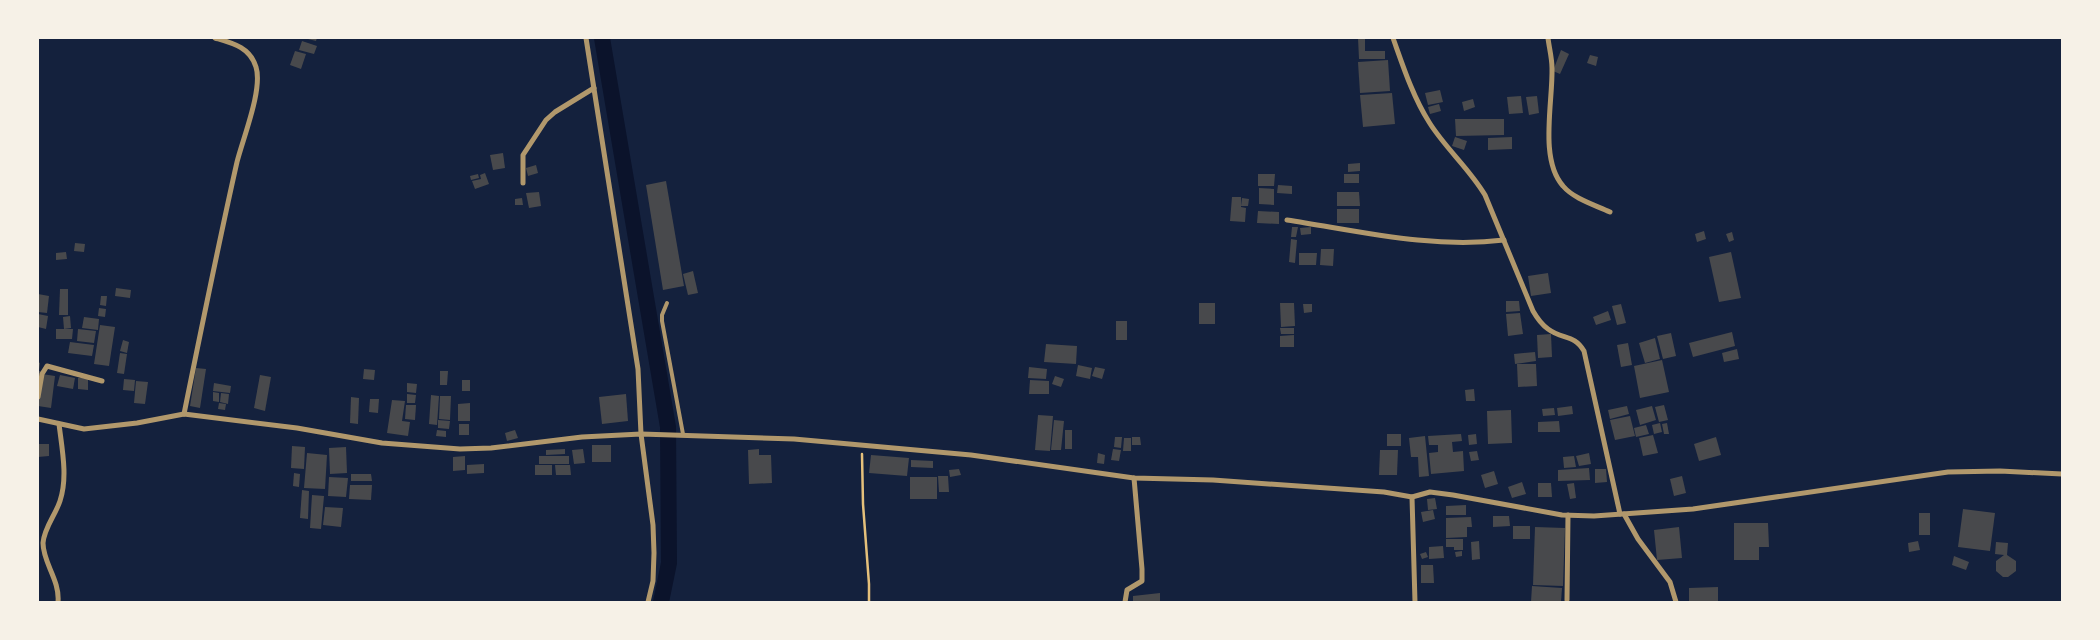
<svg xmlns="http://www.w3.org/2000/svg" width="2100" height="640" font-family="'Fira Sans',sans-serif">
	<style>
		.lines { fill: none; stroke-linecap: round; stroke-linejoin: round }
		.canal { stroke: #0b132b; stroke-width: 16 }
		.building { fill: #48494c }
		.path { stroke: #e5c07b; stroke-width: 2.5 }
		.service { stroke: #b1986c; stroke-width: 4 }
		.minor { stroke: #b1986c; stroke-width: 5 }
	</style>
	<rect width="100%" height="100%" fill="#14213d"/>
	<g class="lines">
		<path class="canal" d="M602 38 668 427 669 563 661 602"/>
	</g>
	<g class="building">
		<path d="M304 38H317L316 41Z"/>
		<path d="M1358 38H1365V51H1385V59H1359Z"/>
		<path d="M302 41 317 46 314 54 299 50Z"/>
		<path d="M1561 50 1569 54 1560 74 1553 71Z"/>
		<path d="M295 51 306 54 301 69 290 65Z"/>
		<path d="M1590 55 1598 57 1596 66 1587 63Z"/>
		<path d="M1388 60 1390 91 1360 93 1358 62Z"/>
		<path d="M1440 90 1443 102 1428 105 1425 93Z"/>
		<path d="M1392 93 1395 124 1363 127 1360 95Z"/>
		<path d="M1521 96 1523 113 1509 114 1507 97Z"/>
		<path d="M1537 96 1539 113 1529 115 1526 97Z"/>
		<path d="M1473 99 1475 107 1464 111 1462 102Z"/>
		<path d="M1439 104 1441 111 1430 114 1428 107Z"/>
		<path d="M1455 119H1504V135L1456 136Z"/>
		<path d="M1455 137 1467 141 1464 150 1452 146Z"/>
		<path d="M1512 137V149L1488 150V138Z"/>
		<path d="M503 153 505 168 493 170 490 155Z"/>
		<path d="M1360 163V171L1348 172V164Z"/>
		<path d="M536 165 538 173 528 176 526 168Z"/>
		<path d="M485 173 489 184 475 189 472 181 481 179 480 175Z"/>
		<path d="M478 174 479 178 471 180 470 176Z"/>
		<path d="M1258 174H1275L1274 186H1258Z"/>
		<rect x="1344" y="174" width="15" height="9"/>
		<path d="M666 181 684 286 663 290 646 185Z"/>
		<path d="M1278 185 1292 186V194L1277 193Z"/>
		<path d="M1259 188 1274 189V205L1259 204Z"/>
		<path d="M539 192 541 206 529 208 526 193Z"/>
		<path d="M1337 192H1359L1360 206H1337Z"/>
		<path d="M1232 197H1241V207L1246 208 1245 222 1230 221Z"/>
		<path d="M522 198 523 205H515V199Z"/>
		<path d="M1242 198 1249 199 1248 206H1241Z"/>
		<rect x="1337" y="209" width="22" height="14"/>
		<path d="M1258 211 1279 212V224L1257 223Z"/>
		<path d="M1292 227H1298L1296 237H1291Z"/>
		<path d="M1311 227V234L1301 235 1300 228Z"/>
		<path d="M1704 231 1706 239 1697 242 1695 234Z"/>
		<path d="M1732 232 1734 240 1729 242 1726 234Z"/>
		<path d="M1291 239 1297 240 1295 263 1289 262Z"/>
		<path d="M75 243 85 244 84 252 74 251Z"/>
		<path d="M1321 249H1334L1333 266 1320 265Z"/>
		<path d="M66 252 67 259 56 260V253Z"/>
		<path d="M1731 252 1741 298 1719 302 1709 257Z"/>
		<path d="M1299 253H1317L1316 265H1299Z"/>
		<path d="M693 271 698 293 688 295 683 274Z"/>
		<path d="M1548 273 1551 293 1531 296 1528 276Z"/>
		<path d="M116 288 131 290 130 298 115 296Z"/>
		<path d="M60 289H68V315H59Z"/>
		<path d="M38 294 49 296 47 313 38 312Z"/>
		<path d="M101 296H107L106 306 100 305Z"/>
		<path d="M1506 301H1519L1520 311 1506 312Z"/>
		<rect x="1199" y="303" width="16" height="21"/>
		<path d="M1280 303H1294L1295 326 1281 327Z"/>
		<path d="M1303 304H1312V312L1304 313Z"/>
		<path d="M1621 304 1626 323 1617 325 1612 306Z"/>
		<path d="M99 308 106 309 105 317 98 316Z"/>
		<path d="M1608 311 1611 320 1596 325 1593 317Z"/>
		<path d="M1520 313 1523 334 1508 336 1506 314Z"/>
		<path d="M38 314 48 316 46 329 38 327Z"/>
		<path d="M70 316 71 328 64 329 63 317Z"/>
		<path d="M84 317 99 319 98 330 82 328Z"/>
		<rect x="1116" y="321" width="11" height="19"/>
		<path d="M100 325 115 327 109 366 94 364Z"/>
		<path d="M1280 328H1294V334H1281Z"/>
		<path d="M56 329H73L72 339H56Z"/>
		<path d="M78 329 96 331 94 343 77 341Z"/>
		<path d="M1732 332 1735 346 1693 357 1689 343Z"/>
		<path d="M1671 333 1676 356 1663 359 1657 336Z"/>
		<path d="M1551 334 1552 357 1538 358 1537 335Z"/>
		<path d="M1294 335V347H1280V336Z"/>
		<path d="M1655 338 1660 359 1645 363 1639 343Z"/>
		<path d="M123 340 129 342 127 353 120 351Z"/>
		<path d="M70 342 94 345 92 356 68 353Z"/>
		<path d="M1628 343 1632 365 1621 367 1617 345Z"/>
		<path d="M1046 344 1077 346 1076 364 1044 362Z"/>
		<path d="M1737 349 1739 359 1724 362 1722 353Z"/>
		<path d="M1535 352 1536 361 1515 364 1514 354Z"/>
		<path d="M120 353 127 354 124 374 117 373Z"/>
		<path d="M1662 360 1669 392 1640 398 1634 366Z"/>
		<path d="M38 362 40 363 39 371 42 372 40 380H38Z"/>
		<path d="M1517 364H1536L1537 386 1518 387Z"/>
		<path d="M1078 365 1092 368 1090 379 1076 376Z"/>
		<path d="M1029 367 1047 369 1046 379 1028 378Z"/>
		<path d="M1095 367 1105 369 1102 379 1092 376Z"/>
		<path d="M196 368 206 369 200 408 190 406Z"/>
		<path d="M364 369 375 370 374 380 363 379Z"/>
		<path d="M440 371H448L447 385H440Z"/>
		<path d="M42 374 55 376 51 408 38 406Z"/>
		<path d="M60 375 75 378 73 389 57 386Z"/>
		<path d="M260 375 271 377 265 411 254 408Z"/>
		<path d="M1055 376 1064 379 1061 387 1052 384Z"/>
		<path d="M78 378H88V390L78 389Z"/>
		<path d="M124 379 135 380 134 391 123 390Z"/>
		<rect x="462" y="380" width="8" height="11"/>
		<path d="M1030 380 1049 381V394H1029Z"/>
		<path d="M136 381 148 382 145 404 134 403Z"/>
		<path d="M214 383 231 386 230 393 213 391Z"/>
		<path d="M407 383 417 384 416 393 407 392Z"/>
		<path d="M1474 389 1475 401H1466L1465 390Z"/>
		<path d="M213 392 219 393V402L213 401Z"/>
		<path d="M221 393 229 394 228 404 220 402Z"/>
		<path d="M407 394 416 395 415 403H407Z"/>
		<path d="M626 394 628 421 602 424 599 397Z"/>
		<path d="M431 395 439 396 437 425 429 424Z"/>
		<path d="M440 396H451L450 420 439 419Z"/>
		<path d="M351 397 359 398 358 424 350 423Z"/>
		<path d="M370 399H379L378 413 369 412Z"/>
		<path d="M392 400 405 401 402 421 410 422 408 436 387 433Z"/>
		<path d="M219 403 226 404 225 410 218 409Z"/>
		<path d="M470 403V421H458V404Z"/>
		<path d="M406 405H416L415 420 405 419Z"/>
		<path d="M1664 405 1668 420 1659 422 1655 407Z"/>
		<path d="M1572 406 1573 414 1558 416 1557 408Z"/>
		<path d="M1627 406 1629 414 1610 419 1608 410Z"/>
		<path d="M1652 406 1656 420 1640 425 1636 410Z"/>
		<path d="M1554 408 1555 415 1543 416 1542 409Z"/>
		<path d="M1511 410 1512 443 1488 444 1487 411Z"/>
		<path d="M1038 415 1053 416 1050 451 1035 450Z"/>
		<path d="M1630 416 1635 436 1615 440 1610 420Z"/>
		<path d="M438 420 450 421 449 429 438 428Z"/>
		<path d="M1054 420 1064 421 1061 450H1051Z"/>
		<path d="M1559 421 1560 432H1538V422Z"/>
		<path d="M1660 423 1662 432 1654 434 1652 425Z"/>
		<path d="M1667 423 1669 434H1664L1662 424Z"/>
		<rect x="459" y="424" width="10" height="11"/>
		<path d="M1646 425 1649 434 1636 437 1634 428Z"/>
		<path d="M437 430 446 431V437L436 436Z"/>
		<path d="M515 430 518 438 507 441 505 433Z"/>
		<rect x="1065" y="430" width="7" height="19"/>
		<rect x="1387" y="434" width="14" height="12"/>
		<path d="M1461 434 1462 441 1452 442 1453 452 1463 451 1464 471 1431 474 1429 453 1438 452V445H1429L1428 436Z"/>
		<path d="M1476 434 1477 444 1469 445 1468 435Z"/>
		<path d="M1653 435 1658 453 1643 456 1639 438Z"/>
		<path d="M1425 436 1429 476 1419 477 1418 457H1411L1409 438Z"/>
		<path d="M1115 437H1122L1121 448 1114 447Z"/>
		<path d="M1132 437H1140L1141 445H1132Z"/>
		<path d="M1716 437 1721 455 1699 461 1694 444Z"/>
		<path d="M1124 438H1131V451H1123Z"/>
		<path d="M38 444H49V456L38 457Z"/>
		<rect x="592" y="445" width="19" height="17"/>
		<path d="M292 446 305 447 304 469 291 468Z"/>
		<path d="M346 447 347 473 330 474 329 448Z"/>
		<path d="M565 449V454L546 455V450Z"/>
		<path d="M583 449 585 463 574 464 572 450Z"/>
		<path d="M759 449V455H771L772 483 749 484 748 450Z"/>
		<path d="M1113 449 1121 450 1119 461 1111 460Z"/>
		<path d="M1380 450H1398L1397 475H1379Z"/>
		<path d="M1477 451 1479 460 1471 461 1469 452Z"/>
		<path d="M307 453 327 455 325 489 304 488Z"/>
		<path d="M1098 453 1105 455 1104 464 1097 463Z"/>
		<path d="M1589 453 1591 464 1579 466 1576 456Z"/>
		<path d="M871 455 909 458 907 476 869 473Z"/>
		<path d="M465 456V470L453 471V457Z"/>
		<rect x="539" y="456" width="30" height="8"/>
		<path d="M1574 456 1576 467 1564 468 1563 457Z"/>
		<path d="M911 460 933 461V468L911 467Z"/>
		<path d="M484 464V473L467 474V465Z"/>
		<rect x="535" y="465" width="17" height="10"/>
		<path d="M555 465H570L571 475H556Z"/>
		<path d="M1589 468 1590 480 1558 481V470Z"/>
		<path d="M959 469 961 475 950 477 949 470Z"/>
		<path d="M1595 469H1606L1607 482 1595 483Z"/>
		<path d="M1494 471 1498 484 1485 488 1481 475Z"/>
		<path d="M294 473 300 474 299 487 293 486Z"/>
		<path d="M351 474H371L372 481H351Z"/>
		<path d="M938 476H948L949 492H939Z"/>
		<path d="M1682 476 1686 493 1674 496 1670 479Z"/>
		<path d="M329 477 348 478 346 497 328 496Z"/>
		<rect x="910" y="477" width="27" height="22"/>
		<path d="M1522 482 1526 494 1512 498 1508 487Z"/>
		<path d="M1538 483H1551L1552 497H1538Z"/>
		<path d="M1574 483 1576 498 1570 499 1567 484Z"/>
		<path d="M350 485H372L371 500 349 499Z"/>
		<path d="M302 490 309 491 308 519 300 518Z"/>
		<path d="M312 495 324 496 321 529 310 528Z"/>
		<path d="M1435 498 1437 509 1428 510 1427 499Z"/>
		<path d="M1466 505V515H1446V506Z"/>
		<path d="M325 507 343 508 341 527 323 525Z"/>
		<path d="M1963 509 1995 513 1990 551 1958 547Z"/>
		<path d="M1433 510 1435 519 1423 522 1421 512Z"/>
		<rect x="1919" y="513" width="11" height="22"/>
		<path d="M1493 516H1509L1510 526 1493 527Z"/>
		<path d="M1471 517 1472 527H1467V537L1446 538V518Z"/>
		<path d="M1734 523H1768L1769 547H1759V560H1734Z"/>
		<rect x="1513" y="526" width="17" height="13"/>
		<path d="M1535 527 1565 528 1563 586 1533 585Z"/>
		<path d="M1679 527 1682 558 1657 560 1654 530Z"/>
		<path d="M1446 539H1463V550H1454V547H1446Z"/>
		<path d="M1479 541 1480 559 1472 560 1471 542Z"/>
		<path d="M1918 541 1920 550 1909 552 1908 543Z"/>
		<path d="M1996 542 2008 543 2007 555 2016 561V571L2008 577H2003L1996 571V561L2004 555 1995 554Z"/>
		<path d="M1443 546 1444 558 1429 559V547Z"/>
		<path d="M1462 551V556L1456 557 1455 552Z"/>
		<path d="M1426 552 1428 557 1422 559 1420 554Z"/>
		<path d="M1954 556 1969 562 1966 570 1952 565Z"/>
		<path d="M1421 565H1433L1434 583H1421Z"/>
		<path d="M1532 586 1562 588 1561 602H1531Z"/>
		<path d="M1718 587V602H1689V588Z"/>
		<path d="M1160 593V602H1133V596Z"/>
	</g>
	<g class="lines">
		<path class="path" d="M862 454 863 504 869 584V602"/>
		<path class="service" d="M667 303 662 315V321L683 434"/>
		<g class="minor">
			<path d="M586 38 638 369 641 434 653 525 654 553 653 581 648 602"/>
			<path d="M1393 38C1403 66 1413 97 1429 122 1445 148 1469 168 1485 195L1533 311C1537 318 1541 324 1548 329 1563 340 1574 334 1584 351L1620 514"/>
			<path d="M1548 38C1549 47 1552 58 1552 68 1553 102 1539 159 1563 186 1574 199 1595 205 1610 212"/>
			<path d="M523 183V155L546 120 555 112 594 88"/>
			<path d="M1287 220C1359 231 1432 249 1504 240"/>
			<path d="M38 397 42 374 47 366 102 381"/>
			<path d="M184 414C201 330 218 246 237 162 243 138 263 89 256 67 250 47 232 43 215 38"/>
			<path d="M38 419 84 429 137 423 184 414 297 428 382 443 460 449 491 448 582 437 641 434 794 439 971 455 1134 478 1213 480 1384 492 1412 497 1430 492 1453 495 1562 515 1594 516 1693 509 1948 472 2000 471 2062 474"/>
			<path d="M1412 497 1415 602"/>
			<path d="M1624 514 1638 539 1670 582 1676 602"/>
			<path d="M1567 600 1568 515"/>
			<path d="M58 602C60 580 43 563 43 543 44 528 55 516 60 501 68 477 62 449 59 424"/>
			<path d="M1125 602 1127 590 1142 581V569L1134 478"/>
		</g>
	</g>
	<rect width="2100" height="640" fill="none" stroke="#f6f1e7" stroke-width="78"/>
</svg>
